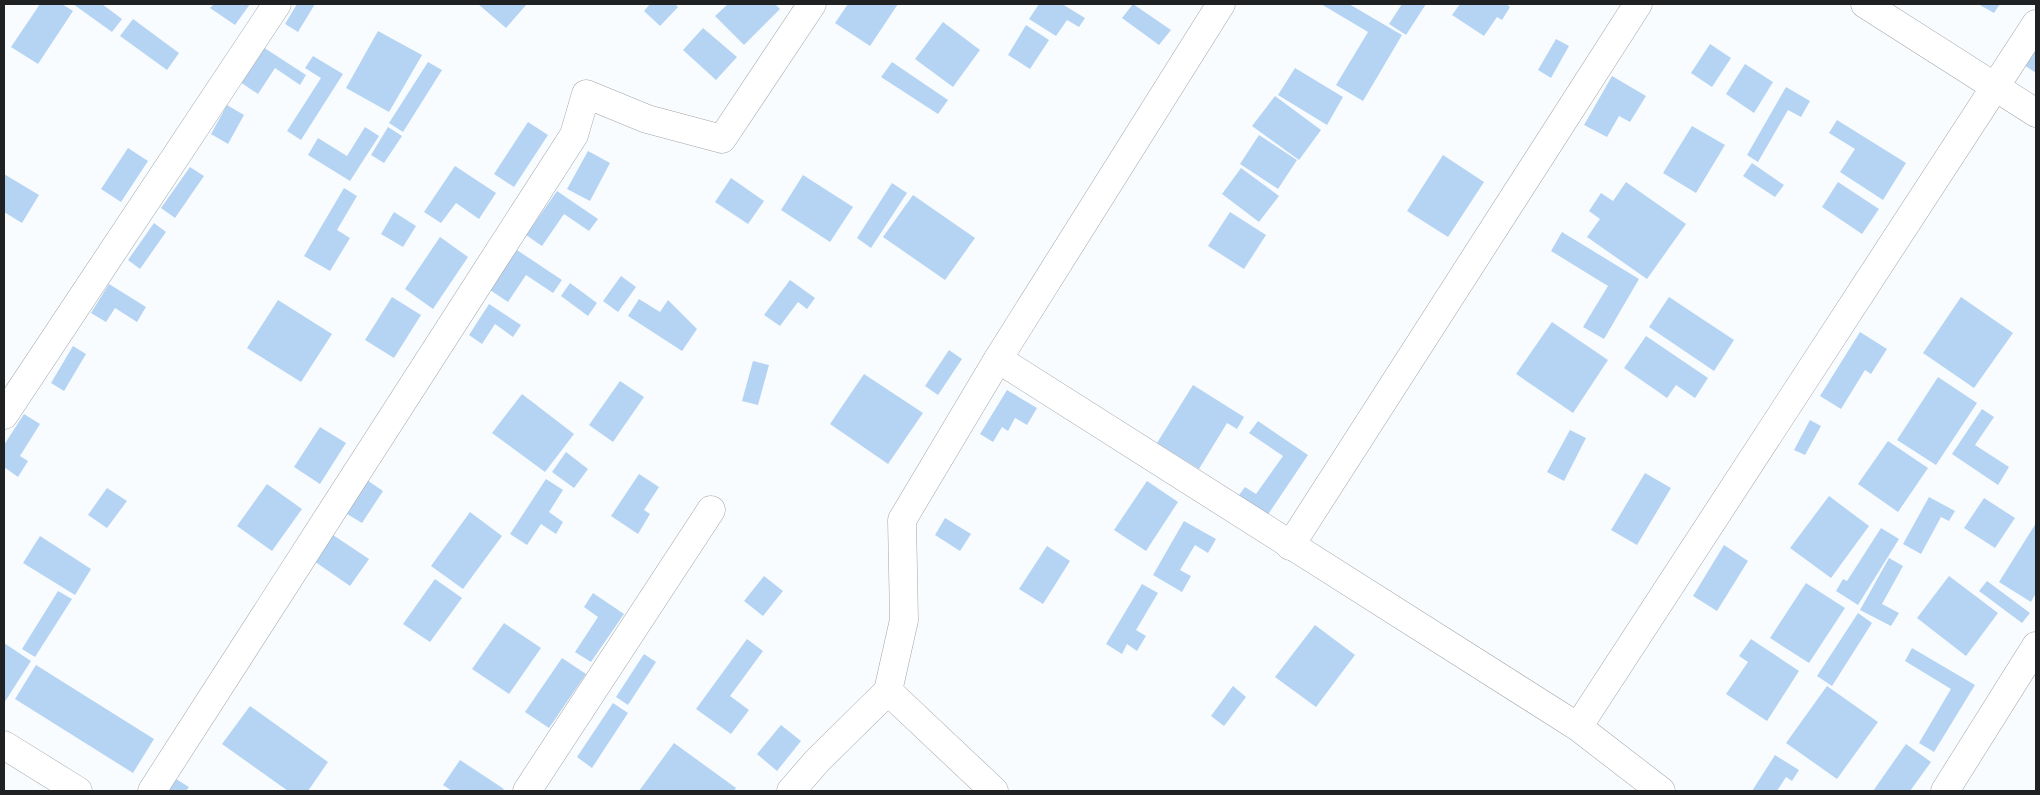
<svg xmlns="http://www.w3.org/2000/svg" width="2040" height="795" font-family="Inter,sans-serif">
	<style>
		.building { fill: #b5d4f4 }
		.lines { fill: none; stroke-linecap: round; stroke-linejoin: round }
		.minor-casing { stroke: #a3a5a8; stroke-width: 29 }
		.minor { stroke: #fff; stroke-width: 28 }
	</style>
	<rect width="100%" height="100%" fill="#f9fcff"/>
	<g class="building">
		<path d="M40 4H62L73 11 38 64 11 47Z"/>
		<path d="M73 4H102L122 19 112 32Z"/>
		<path d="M214 4H250L235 25 210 8Z"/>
		<path d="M297 4H315L298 32 285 24Z"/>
		<path d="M478 4H527L506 28Z"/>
		<path d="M650 4H675L678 7 660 26 644 11Z"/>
		<path d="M728 4H775L780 9 744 45 715 16Z"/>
		<path d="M848 4H898L870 46 835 23Z"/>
		<path d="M1039 4H1062L1085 18 1079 27 1067 20 1056 36 1029 19Z"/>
		<path d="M1133 4 1171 30 1159 45 1122 18Z"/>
		<path d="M1321 4H1349L1402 35 1363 101 1336 85 1368 32Z"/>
		<path d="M1402 4H1426L1406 35 1389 24Z"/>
		<path d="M1460 4H1506L1510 7 1502 20 1497 17 1484 36 1452 15Z"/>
		<path d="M1978 4H2000L1994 13Z"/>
		<path d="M133 19 179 53 167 70 120 36Z"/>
		<path d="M943 22 980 50 953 87 915 59Z"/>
		<path d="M1026 25 1049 40 1030 69 1008 55Z"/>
		<path d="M703 28 737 57 716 80 683 50Z"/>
		<path d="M378 31 422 55 389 112 346 88Z"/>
		<path d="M1556 39 1569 46 1551 78 1538 70Z"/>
		<path d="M1710 44 1731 58 1712 87 1691 73Z"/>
		<path d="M2036 46V73L2024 65Z"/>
		<path d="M263 47 306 75 300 85 275 68 258 94 240 82Z"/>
		<path d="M313 56 343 74 301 140 287 131 321 78 305 68Z"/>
		<path d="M428 62 442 70 403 132 389 123Z"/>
		<path d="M892 62 948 100 938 114 881 77Z"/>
		<path d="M1745 64 1773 82 1754 113 1726 94Z"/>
		<path d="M1295 68 1343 97 1327 125 1278 95Z"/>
		<path d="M1612 76 1646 96 1630 122 1619 116 1607 137 1584 125Z"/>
		<path d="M1786 87 1810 101 1801 117 1788 110 1758 162 1747 155Z"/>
		<path d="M1275 96 1321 130 1299 160 1252 126Z"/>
		<path d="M227 105 244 115 228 144 211 134Z"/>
		<path d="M1837 120 1906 163 1883 200 1840 172 1855 149 1829 133Z"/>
		<path d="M528 122 548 135 514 187 494 174Z"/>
		<path d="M1692 126 1725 145 1696 193 1663 173Z"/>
		<path d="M365 127 379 136 350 181 308 155 318 138 347 156Z"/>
		<path d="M388 127 402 136 384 163 371 155Z"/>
		<path d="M1259 135 1297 160 1278 189 1240 164Z"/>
		<path d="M128 148 148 161 121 202 101 189Z"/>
		<path d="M588 151 610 163 590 201 567 189Z"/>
		<path d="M1443 155 1484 182 1448 237 1407 211Z"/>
		<path d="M1752 163 1784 185 1775 197 1743 176Z"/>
		<path d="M455 166 496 193 479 219 456 203 441 223 424 212Z"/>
		<path d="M190 167 204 176 175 218 161 208Z"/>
		<path d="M1241 168 1279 196 1259 222 1222 194Z"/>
		<path d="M4 174 39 195 22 223 4 212Z"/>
		<path d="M803 175 853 207 830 242 781 210Z"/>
		<path d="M731 178 764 201 748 224 715 202Z"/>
		<path d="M1626 182 1686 224 1647 279 1587 237 1600 219 1589 211 1601 193 1613 201Z"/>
		<path d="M1838 182 1879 209 1862 234 1822 207Z"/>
		<path d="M892 183 907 193 871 248 857 238Z"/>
		<path d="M344 188 357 196 337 230 350 238 330 271 304 256Z"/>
		<path d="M557 191 598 219 589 231 564 214 542 246 526 235Z"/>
		<path d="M913 195 975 238 945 280 883 237Z"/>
		<path d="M394 212 416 226 403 247 381 234Z"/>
		<path d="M1230 212 1266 235 1244 269 1208 246Z"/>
		<path d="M154 223 166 232 140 269 128 260Z"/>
		<path d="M1562 232 1639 279 1604 339 1583 327 1608 286 1551 251Z"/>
		<path d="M440 237 468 257 433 309 405 289Z"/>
		<path d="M517 250 562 280 553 293 526 275 508 302 490 290Z"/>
		<path d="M621 276 636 287 618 312 603 301Z"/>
		<path d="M790 280 815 298 807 309 798 302 780 326 764 315Z"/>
		<path d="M570 283 597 303 588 316 561 296Z"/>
		<path d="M109 284 146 307 137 322 115 308 106 322 91 313Z"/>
		<path d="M392 297 421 315 394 358 365 340Z"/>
		<path d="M1669 297 1734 340 1714 371 1649 327Z"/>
		<path d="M1961 297 2013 333 1974 388 1923 353Z"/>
		<path d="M639 299 660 312 668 300 697 329 682 351 628 316Z"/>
		<path d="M278 300 332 334 301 382 247 348Z"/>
		<path d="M489 304 521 325 513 337 495 324 482 344 469 335Z"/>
		<path d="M1552 322 1608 360 1573 413 1516 374Z"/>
		<path d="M1860 332 1887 349 1871 374 1865 370 1841 409 1820 396Z"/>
		<path d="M1646 336 1708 378 1695 398 1676 385 1667 398 1624 368Z"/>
		<path d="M73 346 86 354 64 391 51 383Z"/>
		<path d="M949 350 962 359 938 395 925 386Z"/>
		<path d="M753 361 769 365 758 405 742 401Z"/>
		<path d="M864 374 923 413 888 464 830 424Z"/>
		<path d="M1938 377 1977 403 1936 465 1897 440Z"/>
		<path d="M620 381 644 397 613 442 589 425Z"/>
		<path d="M1193 385 1244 417 1237 429 1227 423 1199 469 1157 443Z"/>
		<path d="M1007 390 1037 408 1027 425 1015 418 1008 431 1002 427 993 442 980 434Z"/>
		<path d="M522 394 574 434 545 472 492 433Z"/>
		<path d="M1982 409 1994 417 1975 445 2009 467 1998 485 1952 454Z"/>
		<path d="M24 414 40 424 20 456 28 461 18 477 4 467V445Z"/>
		<path d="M1810 420 1821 426 1805 455 1794 450Z"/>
		<path d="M1258 421 1308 455 1265 519 1236 499 1245 487 1256 494 1283 456 1249 433Z"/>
		<path d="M320 427 346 443 320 484 294 467Z"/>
		<path d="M1570 430 1586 438 1564 481 1547 472Z"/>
		<path d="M1888 441 1928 468 1898 512 1858 484Z"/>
		<path d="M566 452 588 469 574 488 552 472Z"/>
		<path d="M1645 473 1671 488 1637 545 1611 530Z"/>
		<path d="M639 474 659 487 644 510 650 514 638 534 611 516Z"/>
		<path d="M364 478 383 491 362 523 342 511Z"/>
		<path d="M546 479 563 490 549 512 563 522 556 534 541 524 527 545 510 534Z"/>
		<path d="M1147 481 1178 502 1146 551 1114 530Z"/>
		<path d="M267 484 302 509 272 551 237 526Z"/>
		<path d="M107 488 127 501 107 528 88 515Z"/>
		<path d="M1829 496 1869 526 1831 578 1790 548Z"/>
		<path d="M1929 497 1955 511 1949 521 1941 517 1921 554 1903 544Z"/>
		<path d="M1984 498 2015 518 1995 548 1964 528Z"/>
		<path d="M470 512 502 536 463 589 431 566Z"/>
		<path d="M945 518 971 534 960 551 935 535Z"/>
		<path d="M1184 521 1216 539 1208 553 1195 545 1180 570 1191 576 1182 592 1153 575Z"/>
		<path d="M2036 523V593L2031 602 1999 582Z"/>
		<path d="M1881 528 1899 539 1858 605 1836 591 1843 579 1847 581Z"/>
		<path d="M333 535 369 559 350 586 314 561Z"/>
		<path d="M40 536 91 569 75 595 23 563Z"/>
		<path d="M1724 545 1748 561 1717 611 1693 596Z"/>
		<path d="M1047 546 1070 561 1043 604 1019 589Z"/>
		<path d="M1889 558 1903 566 1882 604 1899 613 1891 626 1860 610Z"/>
		<path d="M764 576 783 591 763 616 744 601Z"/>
		<path d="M1949 576 1998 613 1966 656 1917 618Z"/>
		<path d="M435 579 462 598 430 642 403 624Z"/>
		<path d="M1987 581 2030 613 2022 623 1979 591Z"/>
		<path d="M1806 583 1845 608 1809 663 1770 638Z"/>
		<path d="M1142 584 1158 593 1136 630 1146 636 1137 651 1127 644 1122 654 1106 644Z"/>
		<path d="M58 591 72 599 35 657 22 649Z"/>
		<path d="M593 593 624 614 591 662 575 652 598 617 584 607Z"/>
		<path d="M1858 613 1872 623 1832 686 1817 676Z"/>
		<path d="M504 623 541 648 509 694 472 669Z"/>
		<path d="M1315 625 1355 655 1316 707 1275 677Z"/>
		<path d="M747 639 763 651 730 696 749 710 731 734 696 709Z"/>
		<path d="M1751 639 1799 671 1767 721 1726 694 1748 662 1739 656Z"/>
		<path d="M4 643 31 661 4 703Z"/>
		<path d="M1912 648 1975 685 1934 752 1919 743 1951 689 1905 661Z"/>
		<path d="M644 654 656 662 628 705 616 697Z"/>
		<path d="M562 658 586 674 549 728 525 712Z"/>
		<path d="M36 665 154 739 133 773 15 699Z"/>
		<path d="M1233 686 1246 697 1224 726 1211 716Z"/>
		<path d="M1827 686 1878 722 1837 779 1786 743Z"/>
		<path d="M613 703 628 713 592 768 577 757Z"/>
		<path d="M250 706 328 762 308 791H288L222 744Z"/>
		<path d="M781 725 801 741 777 771 757 754Z"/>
		<path d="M674 743 736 788 734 791H639Z"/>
		<path d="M1906 744 1931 762 1910 791H1873Z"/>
		<path d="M1775 755 1799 770 1792 781 1786 777 1777 791H1752Z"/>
		<path d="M460 760 504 789 502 791H452L443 785Z"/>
		<path d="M171 776 189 787 186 791H161Z"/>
	</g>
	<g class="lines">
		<g class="minor-casing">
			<g id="minor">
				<path d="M1865 4 2036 113"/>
				<path d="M998 359 1578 727 1661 791"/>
				<path d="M4 415 277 4"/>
				<path d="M1290 546 1638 4"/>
				<path d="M888 691 994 791"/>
				<path d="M1578 727 2036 24"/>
				<path d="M4 745 78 791"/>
				<path d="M152 791 574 135 586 94 647 119 722 139 812 4"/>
				<path d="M527 791 711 510"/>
				<path d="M791 791 817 761 888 691 904 620 902 520 998 359 1221 4"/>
				<path d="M1945 791 2036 646"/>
			</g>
		</g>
		<use href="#minor" class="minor"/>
	</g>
	<rect width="2040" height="795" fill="none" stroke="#202122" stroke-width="10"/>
</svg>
